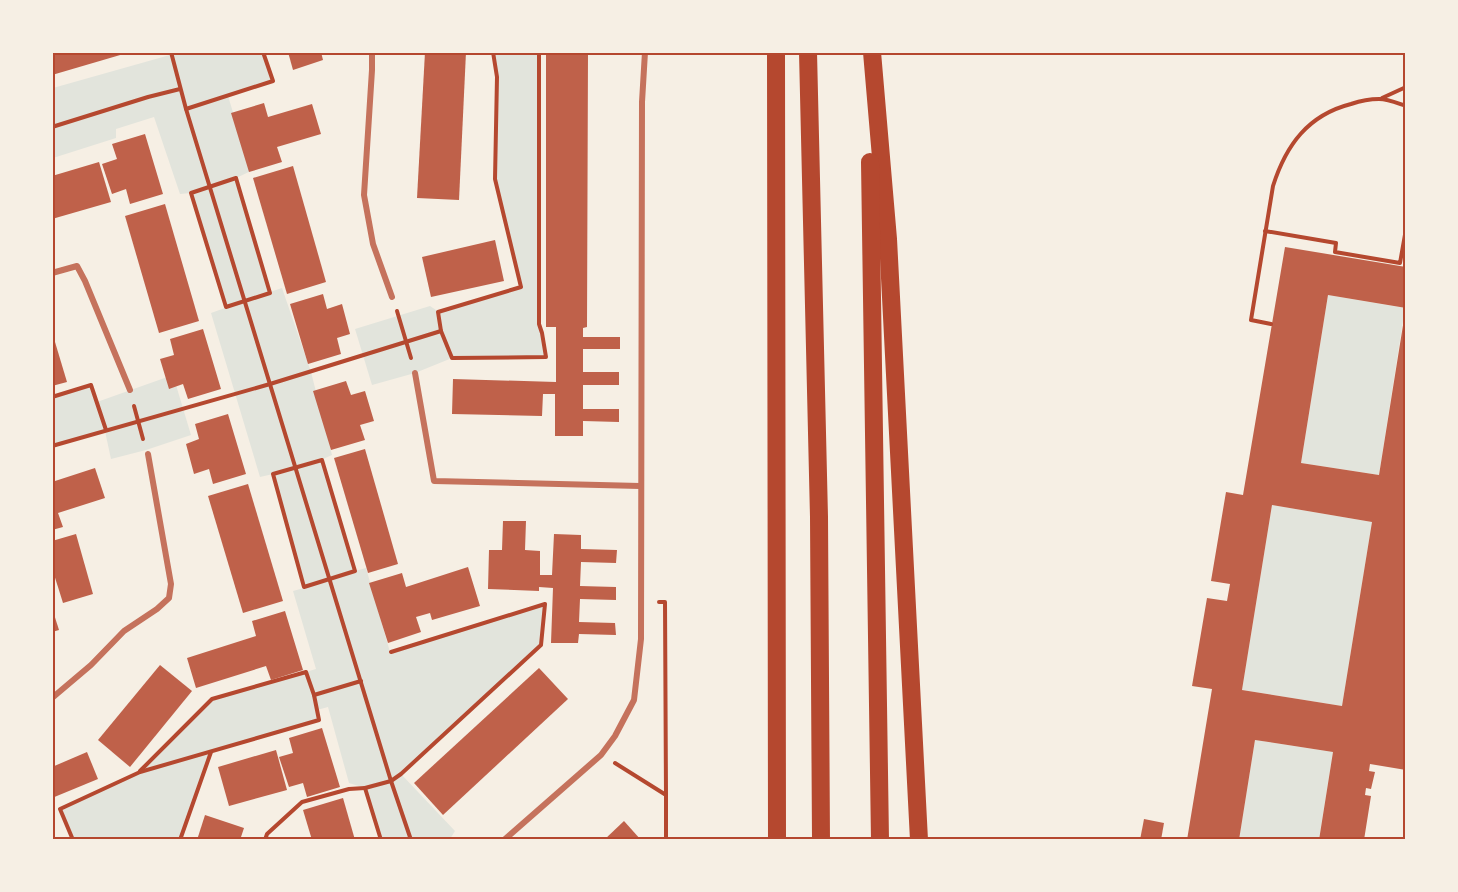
<svg xmlns="http://www.w3.org/2000/svg" width="1458" height="892" font-family="'DM Sans',sans-serif">
	<style>
		.green { fill: #e2e4dc }
		.building { fill: #bf614a; fill-rule: evenodd }
		.lines { fill: none; stroke-linecap: round; stroke-linejoin: round }
		.path { stroke: #b5482f; stroke-width: 4 }
		.minor { stroke: #c5725c; stroke-width: 6 }
		.motorway { stroke: #b5482f; stroke-width: 18 }
		.neatline { fill: none; stroke: #b5482f; stroke-width: 2 }
	</style>
	<rect width="100%" height="100%" fill="#f6efe4"/>
	<g class="green">
		<path d="M177 53H263L273 81 228 96 251 171 236 178 270 292 282 288 311 372 332 455 323 459 355 571 366 568 390 652 545 604 541 645 401 774 455 831 450 839H381L365 788 349 783 328 707 317 710 319 720 211 751 180 839H73L60 809 140 772 212 699 316 669 293 591 304 588 273 474 260 477 211 313 225 308 191 193 180 194 154 117 116 129V138L53 158V88Z"/>
		<path d="M493 53H539V324L546 357 452 358 415 373 372 385 355 329 430 306 439 312 521 287 495 179 497 77Z"/>
		<path d="M1328 295 1405 308 1379 475 1301 463Z"/>
		<path d="M173 375 191 435 146 450 111 459 105 431 53 446V397L91 385 97 402Z"/>
		<path d="M1272 505 1372 522 1342 706 1242 690Z"/>
		<path d="M1255 740 1333 752 1319 839 1239 840Z"/>
	</g>
	<g class="building">
		<path d="M52 52H127V53L52 75Z"/>
		<path d="M288 52H321L323 60 293 70Z"/>
		<path d="M425 52H466L459 200 417 198Z"/>
		<path d="M546 52H588L587 327 583 328V337H620V349H583V372H619V385H583V409H619V422L583 421V436H555V394H543L542 416 452 414 453 379 556 382V327H546Z"/>
		<path d="M264 103 268 117 312 104 321 134 277 147 282 162 249 172 231 113Z"/>
		<path d="M145 134 163 194 130 204 126 189 112 194 102 164 117 159 112 144Z"/>
		<path d="M99 162 111 202 52 219V176Z"/>
		<path d="M293 166 326 282 287 294 253 178Z"/>
		<path d="M165 204 199 321 159 333 125 216Z"/>
		<path d="M495 240 504 281 431 297 422 257Z"/>
		<path d="M1285 247 1406 267V308L1328 295 1301 463 1379 475 1404 319H1406V770L1370 764 1369 771 1375 772 1371 789 1366 788 1365 795 1371 796 1364 840H1319L1333 752 1255 740 1239 840H1187L1212 689 1192 686 1207 598 1227 601 1230 584 1211 581 1226 492 1243 495ZM1272 505 1372 522 1342 706 1242 690Z"/>
		<path d="M323 294 327 309 342 304 350 334 337 338 341 354 308 364 290 304Z"/>
		<path d="M203 329 221 389 188 399 183 384 169 389 160 359 174 355 170 339Z"/>
		<path d="M52 342H55L67 382 52 386Z"/>
		<path d="M346 381 351 395 365 391 374 421 360 425 365 440 331 450 313 391Z"/>
		<path d="M228 414 246 474 213 484 209 469 194 474 186 444 199 439 195 424Z"/>
		<path d="M365 449 398 564 368 573 334 458Z"/>
		<path d="M95 468 105 498 58 513 63 527 52 530V482Z"/>
		<path d="M248 484 283 601 243 613 208 496Z"/>
		<path d="M503 521H526L525 550 540 551V575H552L554 534 581 535V549L617 550 616 563 581 562 580 586 616 587V600L580 599 579 622 615 623 616 635 579 634 578 643H551L553 588 539 587V591L488 589 489 550H502Z"/>
		<path d="M76 534 93 594 63 603 52 568V541Z"/>
		<path d="M468 567 480 606 432 620 430 613 416 617 421 632 388 643 369 583 402 573 406 587Z"/>
		<path d="M52 608 59 630 52 632Z"/>
		<path d="M285 611 303 670 271 680 266 666 196 688 187 658 256 636 252 621Z"/>
		<path d="M160 665 192 691 130 767 98 740Z"/>
		<path d="M539 668 568 699 443 815 414 783Z"/>
		<path d="M322 728 340 787 307 797 303 783 289 787 279 757 293 753 289 738Z"/>
		<path d="M276 750 287 790 229 806 218 767Z"/>
		<path d="M87 752 98 779 52 798V767Z"/>
		<path d="M343 798 355 840H312L303 810Z"/>
		<path d="M205 815 244 828 240 840H197Z"/>
		<path d="M1144 819 1164 823 1161 840H1140Z"/>
		<path d="M624 821 641 840H604Z"/>
	</g>
	<g class="lines">
		<g class="path">
			<path d="M171 52 186 109 391 781 411 840"/>
			<path d="M493 52 497 77 495 179 521 287 438 312 441 331 452 358 546 357 542 333 539 324V52"/>
			<path d="M1382 98 1406 87"/>
			<path d="M186 109 273 81 263 52"/>
			<path d="M52 127 148 97 180 89"/>
			<path d="M236 178 270 293 226 307 191 193Z"/>
			<path d="M1265 231 1336 243 1335 252 1400 263 1406 229"/>
			<path d="M397 311 411 358"/>
			<path d="M1271 324 1251 320 1273 186C1286 145 1308 115 1351 104 1360 101 1370 99 1379 99 1388 99 1397 103 1406 106"/>
			<path d="M52 397 91 385 106 430"/>
			<path d="M134 406 143 439"/>
			<path d="M52 446 270 384 441 331"/>
			<path d="M322 460 355 571 304 587 273 474Z"/>
			<path d="M659 602H665L666 795"/>
			<path d="M615 763 666 795V840"/>
			<path d="M140 771 212 699 306 672 314 695"/>
			<path d="M73 840 60 809 140 772 319 720 314 695 361 681"/>
			<path d="M180 840 211 752"/>
			<path d="M265 840 267 834 302 802 349 789 365 788"/>
			<path d="M381 840 365 788 391 781 401 774 541 645 545 604 391 652"/>
			<path d="M449 840H450"/>
		</g>
		<g class="minor">
			<path d="M372 52V70L364 195 373 244 392 297"/>
			<path d="M52 273 77 266 85 281 130 390"/>
			<path d="M415 373 434 481 640 486"/>
			<path d="M52 698 91 665 124 631 157 609 169 598 171 584 148 454"/>
			<path d="M504 840 601 755 615 736 634 700 641 639 642 102 645 52"/>
		</g>
		<g class="motorway">
			<path d="M776 52 777 840"/>
			<path d="M808 52 819 517 821 840"/>
			<path d="M872 52 888 239 919 840"/>
			<path d="M870 162 880 840"/>
		</g>
	</g>
	<rect width="1458" height="892" fill="none" stroke="#f6efe4" stroke-width="108"/>
	<rect x="54" y="54" width="1350" height="784" class="neatline"/>
</svg>
